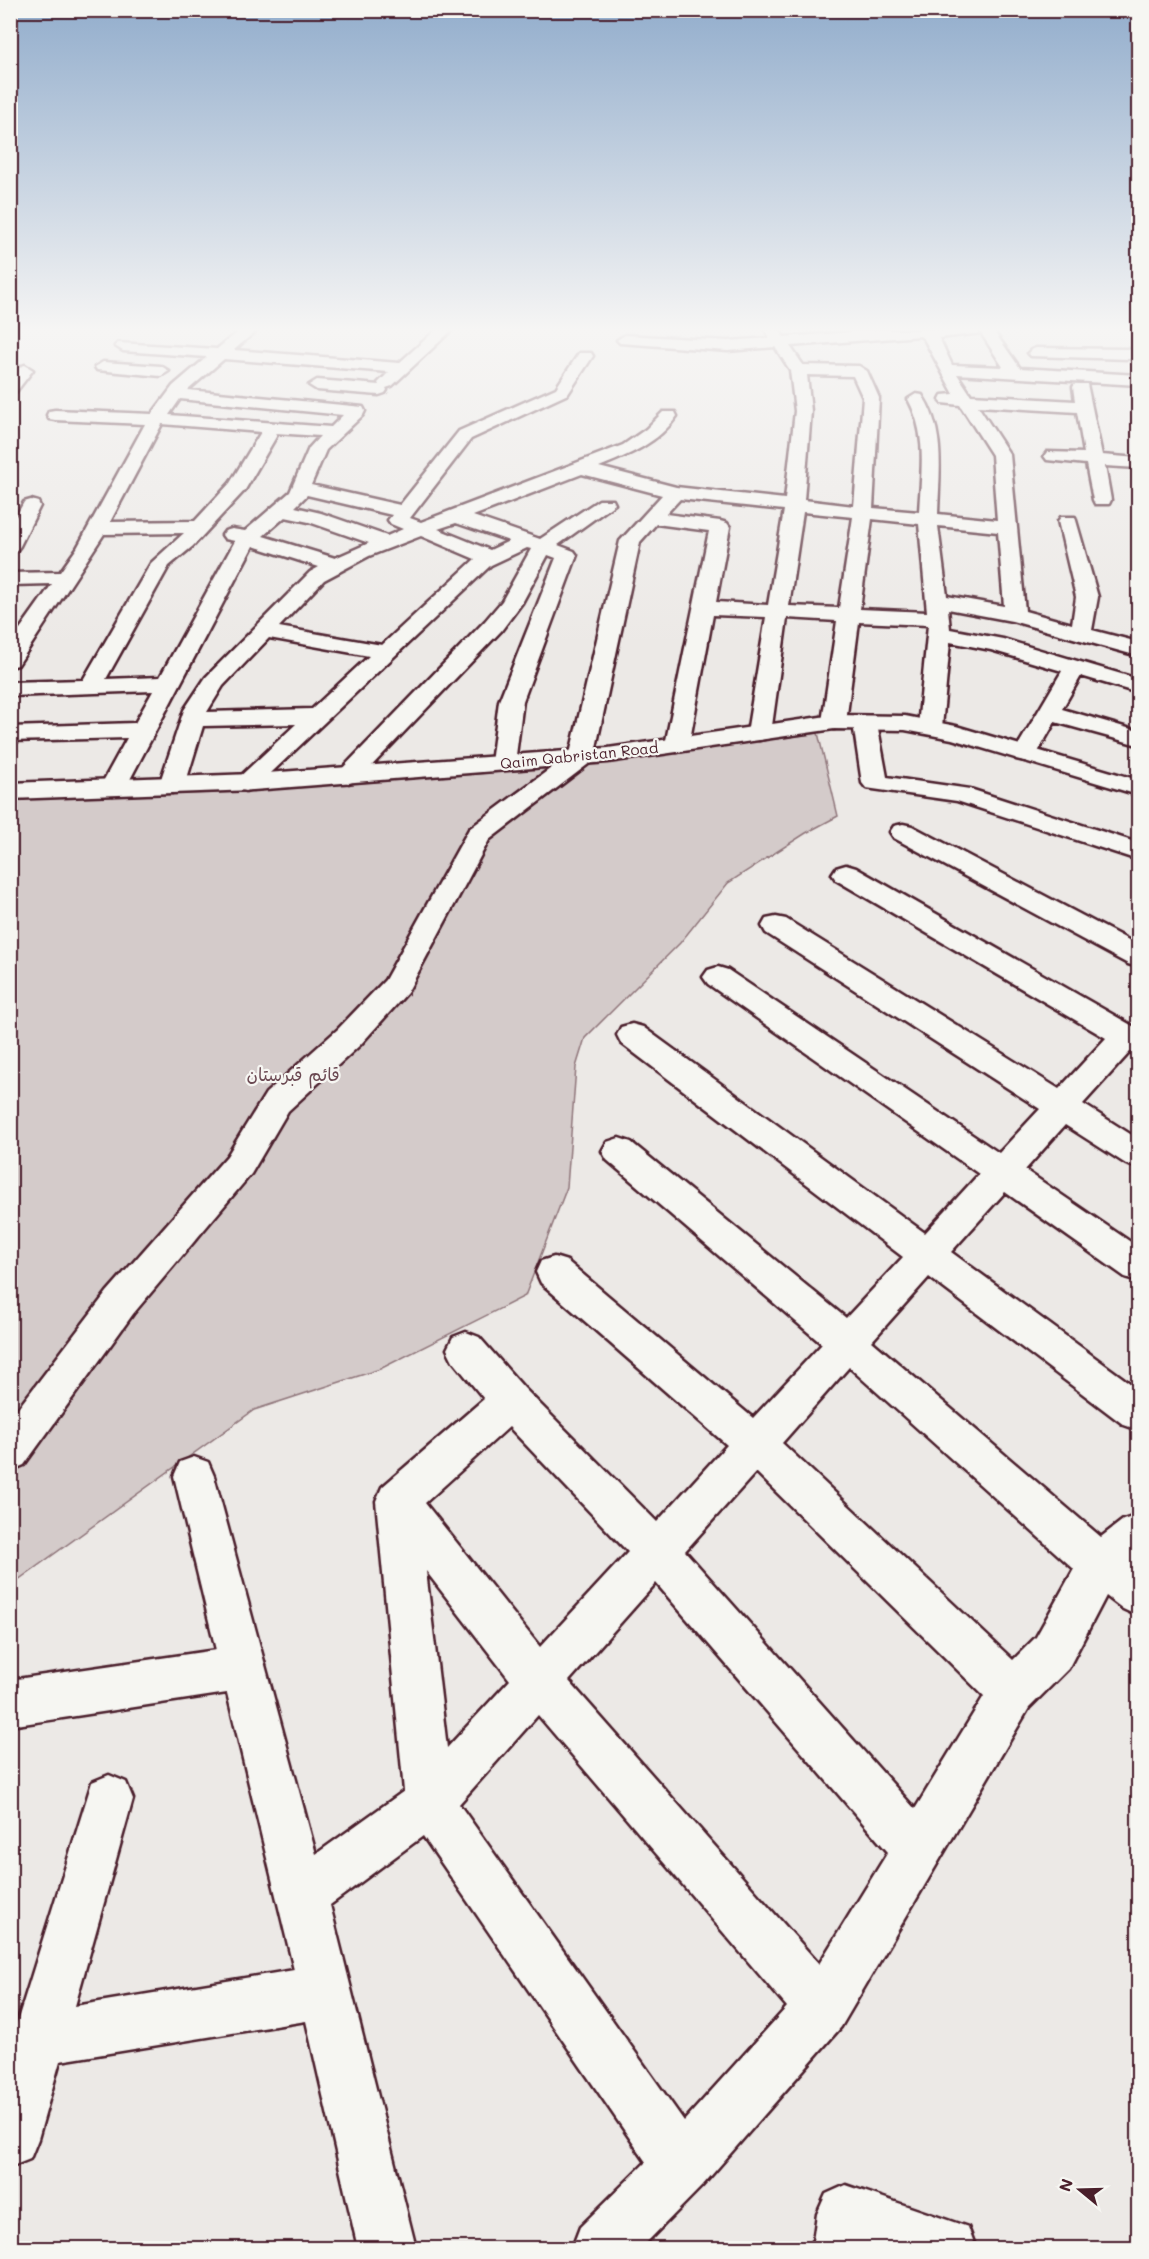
<svg xmlns="http://www.w3.org/2000/svg" width="1149" height="2259" font-family="Mali,'Playpen Sans Arabic',sans-serif">
	<style>
		.green { fill: #d4cbca; stroke: #8f757a; stroke-width: 1.5 }
		.lines { fill: none; stroke-linecap: round; stroke-linejoin: round }
		.minor-casing { stroke: #4a1f2b; stroke-width: 5 }
		.tertiary-casing { stroke: #4a1f2b; stroke-width: 5 }
		.minor { fill: #f6f6f2; fill-rule: evenodd }
		.tertiary { fill: #f6f6f2; fill-rule: evenodd }
		.labels { text-anchor: middle; dominant-baseline: central; stroke-width: 4.5; stroke-linejoin: round; paint-order: stroke }
		.far-street-label { font-size: 15px; fill: #4a1f2b; stroke: #f6f6f2 }
		.park-label { font-size: 18px; fill: #6c4a53; stroke: #f6f6f2 }
	</style>
	<rect width="100%" height="100%" fill="#ece9e6"/>
	<filter id="ink" filterUnits="userSpaceOnUse"><feTurbulence type="fractalNoise" baseFrequency=".0167" numOctaves="2"/><feDisplacementMap in="SourceGraphic" scale="12" xChannelSelector="R" yChannelSelector="G"/><feConvolveMatrix kernelMatrix="1 2 1 2 8 2 1 2 1" color-interpolation-filters="sRGB"/></filter>
	<g filter="url(#ink)">
		<path class="green" d="M818 733 838 816 806 833 728 883 680 943 585 1038 576 1067 567 1187 525 1296 380 1369 254 1410 11 1585 10 800 240 792 579 766Z"/>
		<g class="lines">
			<g class="minor-casing">
				<g id="minor">
					<path d="M240 330H257L234 350 399 363 436 330H452L392 386 386 388 387 390 385 393 379 395 317 390 309 385 317 380 379 385 378 383 389 372 224 359 188 390 363 407 365 411 363 415 326 450 311 485 400 505 459 431 556 388 579 353H591L593 356 568 394 471 439 410 518 421 522 623 445 646 429 663 412H675L677 416C658 443 629 455 599 467L676 487 785 499 795 411 790 370 775 347 728 351 620 343 617 340 625 335 728 341 770 338 765 330H779L784 337 879 330H993L1020 368 1138 375V385L957 374 971 395 1075 401 1073 387 1075 384H1087L1102 455 1138 458V468L1105 466 1111 500 1109 504H1095L1093 500 1086 464 1047 460 1044 456 1047 452 1084 453 1077 412 978 406 1010 455 1025 611 1072 624 1076 597 1058 521 1061 517H1075L1098 597 1092 630 1138 642V656L1012 621 948 609 950 629 1003 639 1138 679V693L1081 676 1062 709 1138 731V745L1055 722 1034 759 1025 761 1016 759 1013 754 1062 671 991 650 950 642 942 727 938 732 930 734 922 732 918 727 928 625 859 622 846 722 842 727 834 729 826 727 822 722 837 621 787 618 771 733 768 738 759 740 750 738 747 733 766 617 713 615 689 745 686 750 677 752 668 750 665 745 709 531 656 524 640 542 594 757 591 762 489 840 407 993 360 1045 288 1111 251 1174 133 1314 24 1465 10 1471V1419L107 1292 227 1156 266 1093 338 1029 385 980 469 829 570 754 620 541 662 495 582 474 473 516 540 539 599 500H613L615 504 558 545 574 551 577 555 523 701 515 763 512 768 503 770 494 768 491 763 499 701 556 558 548 555 522 603 501 631 358 780 349 783 340 780 336 775 485 621 502 601 531 549 527 548 491 565 255 788 246 791 237 788 233 783 296 724 203 726 185 785 181 790 172 793 163 790 159 785 184 710 206 677 310 572 319 567 253 546 126 787 122 792 113 795 104 792 100 787 127 738 10 741V727L135 723 153 691 10 696V682L83 680 151 563 184 533 104 534 18 665 10 667V643L52 584 10 585V573L60 572 77 548 145 424 55 420 49 419 47 415 49 411 55 410 152 414 173 386 207 357 123 351 115 346 118 343 217 349ZM981 333 1003 367 952 365 939 338ZM920 336 924 339 954 394 942 395 940 399 942 403 960 405 992 455 997 520 938 514C939 473 946 431 922 395L916 394 908 399C928 436 921 472 919 512L873 508 879 398 867 371 859 366 803 365 790 346ZM807 375 853 376 863 398 854 506 804 500 811 411ZM180 399 343 415 331 427 169 415ZM162 424 261 432 230 483 195 521 110 522ZM275 433 320 436 309 448 290 492 245 531 232 529 225 531 222 535 225 539 235 541 160 677 106 679 169 566 193 546 245 490 277 435ZM307 495 392 515 388 520 391 524 403 529 387 536 321 513 295 507ZM680 499 784 510 768 605 716 602 730 527 727 523 720 521 666 514ZM803 512 853 517 839 608 789 606ZM285 517 309 522 369 543 335 558 263 536ZM872 519 919 524 927 612 860 609ZM456 523 509 541 490 550 438 529ZM938 526 998 532 1004 606 947 596ZM421 536 475 559 382 645 279 627 324 580 369 556ZM269 638 369 656 312 709 207 712 223 686Z"/>
					<path d="M1036 348 1129 349 1137 354 1129 359 1031 356 1028 353 1031 350Z"/>
					<path d="M103 362 161 366 169 371 161 376 97 370 95 367Z"/>
					<path d="M25 365 33 370 16 392 10 394C10 381 11 369 25 365Z"/>
					<path d="M31 500 38 502 40 506 20 546 17 550 10 552V527L24 502Z"/>
					<path d="M865 716 873 718 877 723 887 777 970 789 1138 843V860L957 801 866 788 862 783 853 723 857 718Z"/>
					<path d="M903 824 912 826 1138 945V967L1128 964 894 838 890 832 894 826Z"/>
					<path d="M846 865 856 868 1138 1029V1054L1130 1052 1083 1104 1138 1139V1168L1126 1164 1065 1125 1025 1170 1138 1247V1281L1125 1277 1005 1192 951 1252 1138 1389V1430L1124 1425 929 1277 872 1341 1101 1537 1123 1520 1138 1515V1561L1134 1564 1138 1567V1616L1123 1609 1106 1596 1068 1669 1029 1708 841 2027 702 2186 641 2248H572L580 2227 646 2162 423 1836 330 1905 416 2248H358L306 2021 60 2061 38 2139 30 2159 10 2167V2045L92 1782 109 1775 126 1782 133 1799 75 2006 294 1970 227 1693 10 1726V1680L216 1650 174 1476 180 1462 194 1457 208 1462 214 1476 316 1854 404 1791 376 1501 382 1487 484 1399 453 1361 447 1349 453 1337 466 1332 479 1337 524 1388 657 1522 727 1445 541 1283 536 1272 541 1261 554 1257 567 1261 753 1418 822 1344 607 1160 602 1151 607 1142 619 1138 631 1142 846 1318 903 1257 621 1043 617 1035 621 1027 632 1024 643 1027 925 1233 979 1174 708 984 703 977 708 970 718 967 728 970 999 1153 1040 1109 766 933 762 926 766 919 776 917 786 919 1059 1089 1106 1038 836 880 832 874 836 868ZM849 1367 1074 1569 1036 1637 1013 1660 782 1443ZM509 1427 628 1552 540 1647 425 1503ZM756 1472 984 1696 915 1809 685 1551ZM426 1571 510 1680 447 1748ZM656 1583 888 1852 819 1964 569 1681ZM538 1715 787 2007 684 2121 459 1804Z"/>
					<path d="M846 2185 968 2227 976 2248H812L817 2214 826 2194Z"/>
				</g>
			</g>
			<g class="tertiary-casing">
				<path id="tertiary" d="M834 715 905 716 956 726 1138 780V795L952 739 905 730 834 729 608 762 253 790 10 799V783L253 774 608 748Z"/>
			</g>
			<use href="#minor" class="minor"/>
			<use href="#tertiary" class="tertiary"/>
		</g>
	</g>
	<linearGradient id="sky" x2="0" y2="1"><stop stop-color="#92adcc"/><stop offset="0.51" stop-color="#f6f5f4"/><stop offset="1" stop-color="#f6f5f4" stop-opacity="0"/></linearGradient>
	<rect width="1149" height="646" fill="url(#sky)"/>
	<g class="labels">
		<g class="far-street-label">
			<text transform="translate(579 755) rotate(-6)">Qaim Qabristan Road</text>
		</g>
		<g class="park-label">
			<text x="293" y="1074">قائم قبرستان</text>
		</g>
	</g>
	<rect width="1149" height="2259" fill="none" stroke="#f6f6f2" stroke-width="36"/>
	<rect x="18" y="18" width="1113" height="2223" fill="none" stroke="#4a1f2b" stroke-width="2" filter="url(#ink)"/>
	<g transform="translate(1080 2190) rotate(289)" stroke="#f6f6f2" stroke-width="4.5" paint-order="stroke">
	<path d="M0-4.5L10 22L0 15L-10 22Z" fill="#4a1f2b"/>
	<text y="-9" font-size="16" font-weight="bold" text-anchor="middle" fill="#4a1f2b">N</text>
	</g>
</svg>
